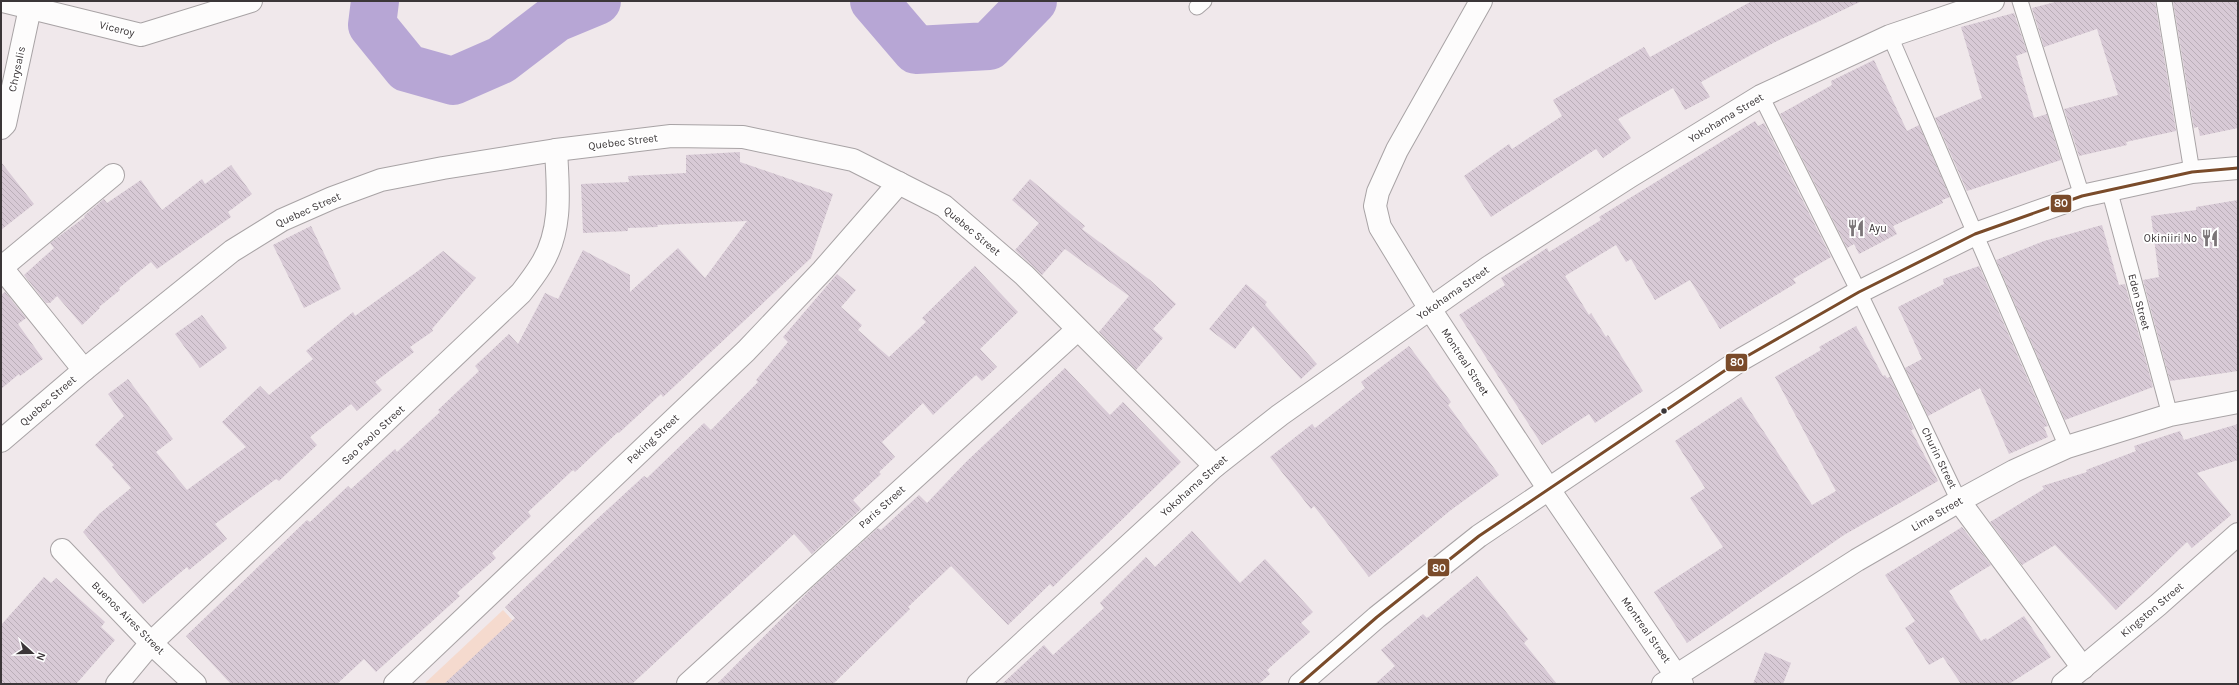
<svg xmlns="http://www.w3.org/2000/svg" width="2239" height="685" font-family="Karla,sans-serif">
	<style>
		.green { fill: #f5dace }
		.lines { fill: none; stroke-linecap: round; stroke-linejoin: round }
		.river { stroke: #b7a6d5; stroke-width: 48 }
		.building { fill: url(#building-back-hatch) }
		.lane-casing { stroke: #a8a3a5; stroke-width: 17 }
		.street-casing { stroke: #a8a3a5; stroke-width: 24 }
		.secondary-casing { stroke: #a8a3a5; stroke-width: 24 }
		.lane { stroke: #fdfcfc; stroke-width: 15 }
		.street { stroke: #fdfcfc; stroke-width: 22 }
		.secondary { stroke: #fdfcfc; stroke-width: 22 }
		.bus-1-casing { stroke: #fff; stroke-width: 6 }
		.bus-1 { stroke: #7a4b2a; stroke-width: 3 }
		.bus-dot { fill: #3b3638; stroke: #fff; stroke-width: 1.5 }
		.labels { text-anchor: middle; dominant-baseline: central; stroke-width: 3.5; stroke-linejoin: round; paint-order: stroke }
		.street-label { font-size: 11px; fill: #3b3638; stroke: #fff }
		.poi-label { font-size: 11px; fill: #3b3638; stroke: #fff; text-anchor: start }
		.line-badge { stroke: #fff; stroke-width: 1.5 }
		.badge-label { font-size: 11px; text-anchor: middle; font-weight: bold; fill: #fff }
	</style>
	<defs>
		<pattern id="building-back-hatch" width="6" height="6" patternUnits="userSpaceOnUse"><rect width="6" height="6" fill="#d8cad6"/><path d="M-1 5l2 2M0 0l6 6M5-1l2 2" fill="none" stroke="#baaeb8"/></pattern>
	</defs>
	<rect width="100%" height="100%" fill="#f0e8eb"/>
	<path class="green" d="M503 610 571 684H424Z"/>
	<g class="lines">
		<g class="river">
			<path d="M375 1 372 25 407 68 453 81 501 60 556 18 597 1"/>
			<path d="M874 1 916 50 989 46 1033 1"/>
		</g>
	</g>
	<g class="building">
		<path d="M1752 1H1862L1775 42 1701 82 1710 97 1685 110 1673 88 1618 119 1631 138 1603 158 1596 149 1491 217 1464 176 1509 144 1512 149 1562 116 1553 100 1644 47 1650 57Z"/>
		<path d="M2059 1H2155L2176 131 2126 142 2127 145 2079 156 2064 109 2118 95 2097 29 2044 47 2032 8Z"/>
		<path d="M2173 1H2238V128L2200 136 2198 127 2194 128Z"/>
		<path d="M2014 13 2027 52 2016 56 2034 118 2047 114 2061 160 1967 191 1935 118 1982 98 1961 27Z"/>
		<path d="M1874 60 1907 131 1919 125 1950 197 1942 200 1943 203 1893 226 1897 234 1859 254 1854 244 1847 248 1780 114 1832 85 1831 81Z"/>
		<path d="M1755 121 1758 126 1764 123 1831 257 1793 279 1796 283 1720 329 1690 280 1655 300 1631 259 1626 262 1616 245 1565 276 1589 315 1591 313 1606 337 1608 335 1643 391 1595 423 1589 414 1542 445 1459 315 1505 285 1501 278 1547 248 1549 252 1601 220 1599 217Z"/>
		<path d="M740 152V162L833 194 811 258 663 397 661 394 619 433 618 432 575 472 573 470 528 512 531 516 492 553 496 558 457 593 460 596 376 672 364 659 337 684H231L186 636 307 520 310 522 348 486 351 489 395 449 397 452 440 412 438 410 479 371 475 366 509 334 518 344 545 293 558 299 583 250 630 275V292L678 248 705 278 747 221 657 225 658 227 628 228V231L583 233 581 184 629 182 628 176 686 173V155Z"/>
		<path d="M1 162 34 204 1 230Z"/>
		<path d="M231 165 252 194 228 212 231 217 157 269 151 262 119 288 120 290 99 307 100 308 82 325 57 296 50 303H46L24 275 54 248 50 243 85 217 84 216 104 199 107 203 141 180 162 210 202 179 205 184Z"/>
		<path d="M1030 179 1085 226 1082 229 1150 280 1176 304 1153 329 1163 338 1136 370 1099 332 1129 296 1065 249 1042 275 1015 250 1039 223 1012 200Z"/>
		<path d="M2238 200V371L2170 381 2143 280 2159 277 2151 216 2196 210V207Z"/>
		<path d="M2102 225 2119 285 2125 284 2153 387 2065 420 1996 260 2044 241Z"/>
		<path d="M311 226 341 289 304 308 273 245Z"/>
		<path d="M443 251 476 278 432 329 433 331 410 347 414 352 375 382 382 390 357 411 351 404 310 437 317 445 279 481 276 479 215 524 227 539 189 570 187 567 143 604 83 532 99 514 131 488 112 467 114 465 95 445 124 416 108 394 128 379 173 439 156 452 187 490 246 447 222 422 260 386 269 395 313 359 306 351 353 312 355 316 418 271Z"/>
		<path d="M975 266 1018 312 980 349 997 367 982 381 976 375 933 415 923 403 882 442 895 457 879 472 881 474 853 500 861 509 812 554 794 534 632 684H444L515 618 505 607 583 532 644 476 647 478 704 423 711 430 758 382 756 380 788 342 783 337 837 274 856 290 841 307 862 325 858 330 889 357 926 322 922 318Z"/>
		<path d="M1979 266 2048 426 2044 427 2048 437 2009 454 1980 388 1928 416 1905 368 1922 359 1898 307 1944 284 1943 279Z"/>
		<path d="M1246 284 1267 302 1265 305 1317 364 1301 379 1253 326 1235 349 1209 329Z"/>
		<path d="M5 292 26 318 18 324 43 359 20 376 19 374 1 389V295Z"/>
		<path d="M202 315 227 348 200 368 175 334Z"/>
		<path d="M1856 326 1883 376 1885 375 1887 378 1890 377 1914 429 1911 430 1938 481 1844 535 1687 643 1654 592 1723 547 1690 498 1705 488 1675 441 1741 397 1812 505 1836 491 1775 377 1821 350 1819 347Z"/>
		<path d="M1409 346 1451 402 1448 405 1499 475 1451 510 1369 577 1314 506 1311 509 1270 457 1312 424 1315 428 1365 388 1361 382Z"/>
		<path d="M1065 368 1110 415 1123 402 1181 462 1053 587 1050 584 1008 625 951 566 908 607 910 609 833 684H717L813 587 878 528 881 530 919 495 927 503 966 462Z"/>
		<path d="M2238 424V460L2197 473 2231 515 2192 548 2187 542 2116 610 2055 545 2022 565 1990 522 2044 489 2042 486 2087 472 2086 470 2136 451 2134 446 2180 431 2184 440Z"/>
		<path d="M1962 527 1991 565 1949 591 1981 641 1986 638 1987 640 2024 616 2051 657 2009 684H1961L1943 657 1929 665 1905 628 1915 621 1885 575Z"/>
		<path d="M1192 531 1240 583 1265 559 1313 612 1301 623 1310 632 1267 670 1270 674 1259 684H1002L1044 645 1053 655 1104 608 1100 603 1146 557 1155 567Z"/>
		<path d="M1477 576 1528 639 1524 643 1557 684H1375L1395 666 1381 650 1423 614 1427 618Z"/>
		<path d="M44 577 51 583 56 578 105 622 101 627 115 640 76 684H1V625Z"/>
		<path d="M1765 652 1791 663 1783 684H1753Z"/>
	</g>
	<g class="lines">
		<g class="lane-casing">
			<g id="lane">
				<path d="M2020 1 2082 196"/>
				<path d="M2164 1 2192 172"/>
				<path d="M1197 7 1204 1"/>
				<path d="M1890 36 2067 447"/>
				<path d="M1761 96 1859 292 1959 501"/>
				<path d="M2109 189 2170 415"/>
			</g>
		</g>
		<g class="street-casing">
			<g id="street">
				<path d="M3 1 141 35 251 1"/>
				<path d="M1481 1 1397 150 1378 192 1375 206 1380 227 1430 309 1548 488 1682 684"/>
				<path d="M1 128 5 124 30 8"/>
				<path d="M1 267 84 370"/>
				<path d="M1 268 113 175"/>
				<path d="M1 441 84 370 232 251 282 220 332 198 381 180 443 168 556 150 671 136 743 137 853 160 944 206 1024 275 1215 466"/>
				<path d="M1959 501 2083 668"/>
				<path d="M62 550 151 643 195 684"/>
				<path d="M117 684 151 643 521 293C528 284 535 275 541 265 563 230 558 189 556 150"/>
				<path d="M395 684 746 351 823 270 899 183"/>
				<path d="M688 684 1077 330"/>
				<path d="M978 684 1215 466 1280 415 1489 267 1629 177 1761 96 1890 36 1993 1"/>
				<path d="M1663 684 1857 560 1959 501 2014 471 2067 447 2170 415 2238 402"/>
				<path d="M2063 684 2158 605 2238 534"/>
			</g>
		</g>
		<g class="secondary-casing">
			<path id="secondary" d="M1300 684 1377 617 1479 536 1742 359 1859 292 1975 234 2082 196 2192 172 2238 168"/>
		</g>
		<use href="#lane" class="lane"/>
		<use href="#street" class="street"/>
		<use href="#secondary" class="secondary"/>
		<g class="bus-1-casing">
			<path id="bus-1" d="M1300 684 1377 617 1479 536 1742 359 1859 292 1975 234 2082 196 2192 172 2238 168"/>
		</g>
		<use href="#bus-1" class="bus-1"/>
	</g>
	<defs>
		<g id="restaurant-bare" transform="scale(1.38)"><path d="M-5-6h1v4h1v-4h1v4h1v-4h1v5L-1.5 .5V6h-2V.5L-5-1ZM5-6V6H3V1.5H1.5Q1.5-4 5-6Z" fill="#7a7477" stroke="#fff" stroke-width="2.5" paint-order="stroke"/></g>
	</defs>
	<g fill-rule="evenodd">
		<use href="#restaurant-bare" x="1856" y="228"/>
		<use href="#restaurant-bare" x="2210" y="238"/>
	</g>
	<circle class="bus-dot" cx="1664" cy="411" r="3.5"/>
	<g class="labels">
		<g class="street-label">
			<text transform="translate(117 29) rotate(14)">Viceroy</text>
			<text transform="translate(17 69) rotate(-78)">Chrysalis</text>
			<text transform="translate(1726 118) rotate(-31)">Yokohama Street</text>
			<text transform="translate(623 142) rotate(-7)">Quebec Street</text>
			<text transform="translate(308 210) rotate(-24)">Quebec Street</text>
			<text transform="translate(972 231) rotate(40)">Quebec Street</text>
			<text transform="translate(1453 293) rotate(-35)">Yokohama Street</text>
			<text transform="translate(2139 302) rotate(75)">Eden Street</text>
			<text transform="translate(1465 362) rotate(57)">Montreal Street</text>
			<text transform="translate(48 401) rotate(-41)">Quebec Street</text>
			<text transform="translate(373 435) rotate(-43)">Sao Paolo Street</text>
			<text transform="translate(653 439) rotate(-43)">Peking Street</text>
			<text transform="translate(1939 458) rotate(64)">Churin Street</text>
			<text transform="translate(1194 486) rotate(-42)">Yokohama Street</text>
			<text transform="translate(882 507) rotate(-42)">Paris Street</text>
			<text transform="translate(1937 514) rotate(-30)">Lima Street</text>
			<text transform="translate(2152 610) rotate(-40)">Kingston Street</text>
			<text transform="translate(128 618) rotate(45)">Buenos Aires Street</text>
			<text transform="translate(1646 630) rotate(55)">Montreal Street</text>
		</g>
		<g class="poi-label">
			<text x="1869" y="228">Ayu</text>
			<text x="2197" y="238" text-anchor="end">Okiniiri No</text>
		</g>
	</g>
	<g class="line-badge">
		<rect x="2050" y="194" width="22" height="19" rx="4" fill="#7a4b2a"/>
		<rect x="1725" y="353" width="23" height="19" rx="4" fill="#7a4b2a"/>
		<rect x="1427" y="558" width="23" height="19" rx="4" fill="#7a4b2a"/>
	</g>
	<g class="badge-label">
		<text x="2061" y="207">80</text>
		<text x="1737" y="366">80</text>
		<text x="1439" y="572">80</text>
	</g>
	<rect width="2239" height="685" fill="none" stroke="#3b3638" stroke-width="4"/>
	<g transform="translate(32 653) rotate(111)" stroke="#ffffff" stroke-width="3" paint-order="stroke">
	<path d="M0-3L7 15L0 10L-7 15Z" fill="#3b3638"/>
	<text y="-6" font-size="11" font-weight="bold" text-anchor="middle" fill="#3b3638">N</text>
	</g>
</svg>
